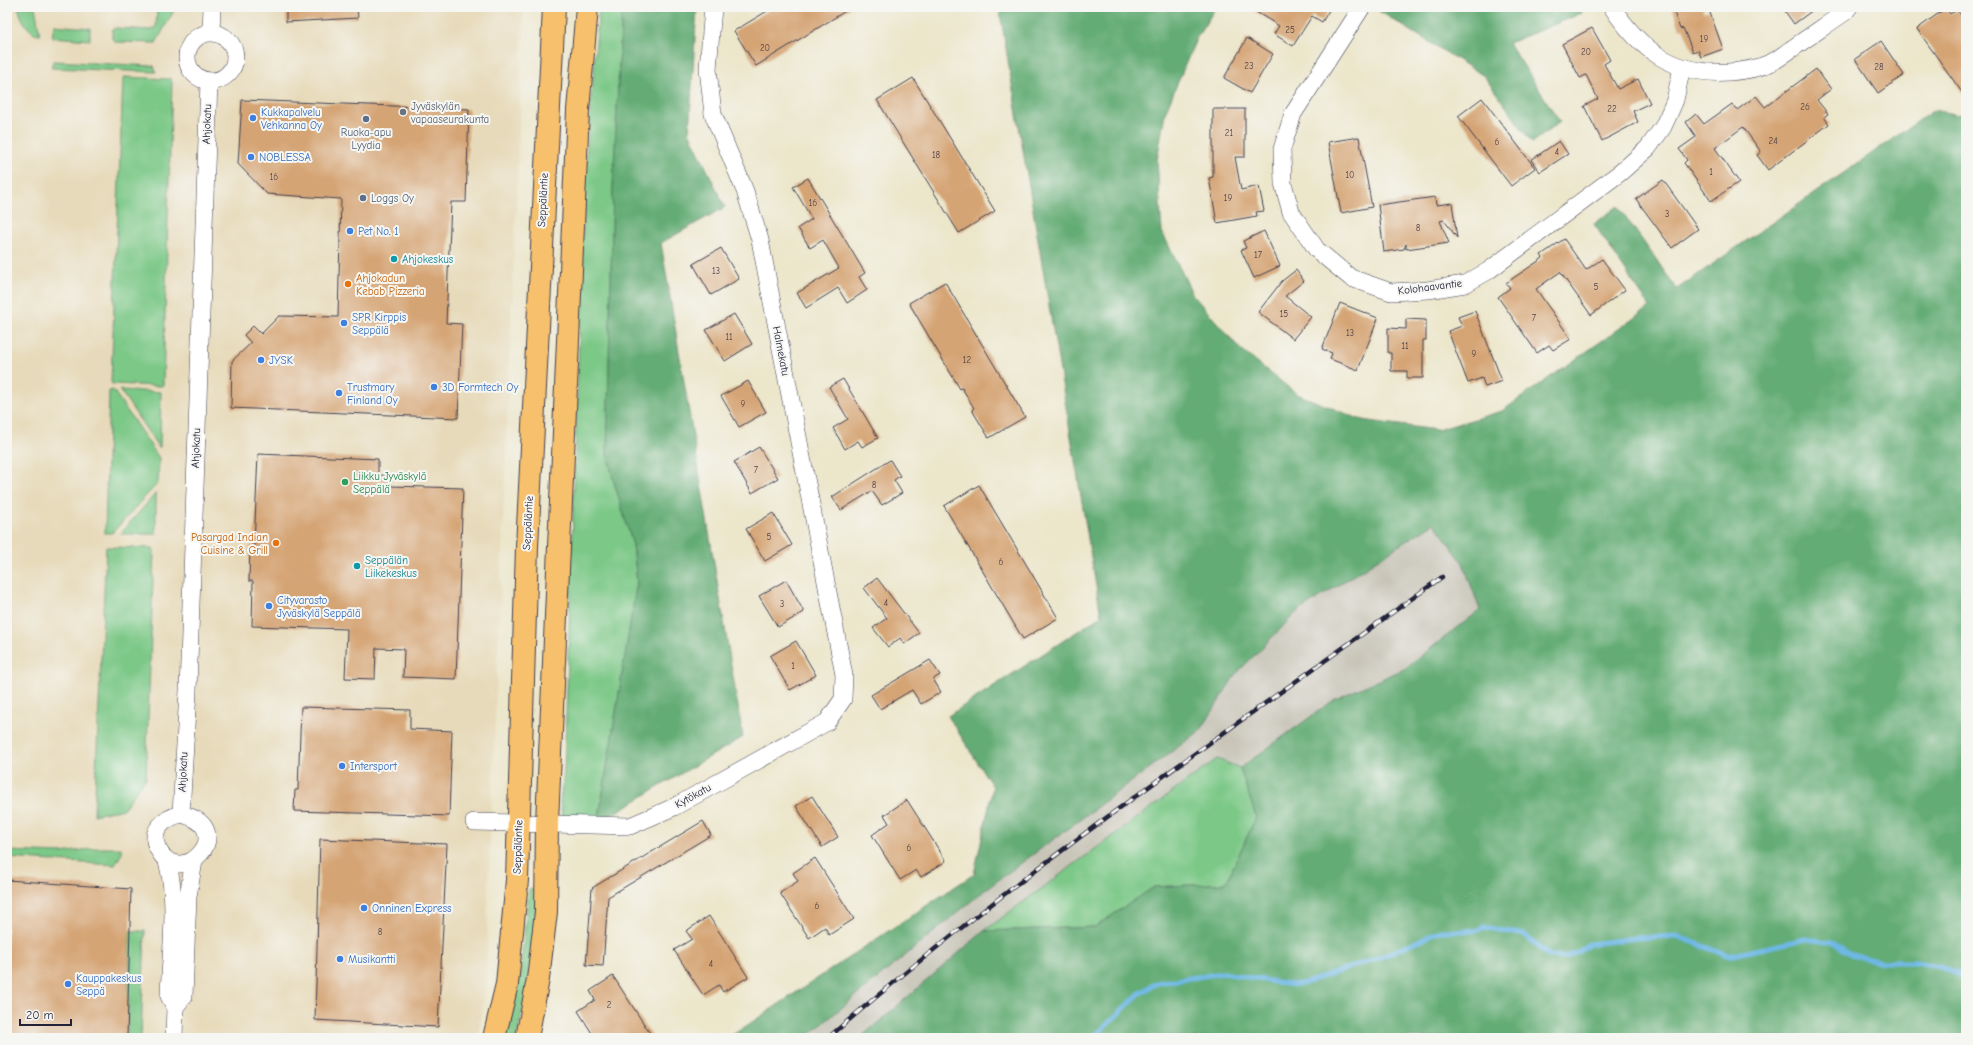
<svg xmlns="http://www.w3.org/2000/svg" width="1973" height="1045" font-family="'Comic Neue',sans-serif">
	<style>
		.built { fill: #e7daba }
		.industrial { fill: #c8c4b8 }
		.green { fill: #7bc887; stroke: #4e7561 }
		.forest { fill: #64ac74; stroke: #436758 }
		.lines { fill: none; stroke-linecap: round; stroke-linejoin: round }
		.stream { stroke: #6eb8e7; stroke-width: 5 }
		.building { fill: #d5a474 }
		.minor-casing { stroke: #403f51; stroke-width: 18 }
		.major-casing { stroke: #403f51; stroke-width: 24 }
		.minor { stroke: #fff; stroke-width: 17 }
		.major { stroke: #f7c06c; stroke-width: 22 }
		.rail-casing { stroke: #22223b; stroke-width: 4.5 }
		.rail { stroke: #f6f6f2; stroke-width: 3; stroke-dasharray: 9; stroke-linecap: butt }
		.worship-dot { fill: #6b7280; stroke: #f6f6f2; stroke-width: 1.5 }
		.shop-dot { fill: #3f7fe0; stroke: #f6f6f2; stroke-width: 1.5 }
		.service-dot { fill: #5c6f8a; stroke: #f6f6f2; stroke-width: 1.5 }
		.culture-dot { fill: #0f9aa8; stroke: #f6f6f2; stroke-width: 1.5 }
		.food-dot { fill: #e8710a; stroke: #f6f6f2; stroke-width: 1.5 }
		.leisure-dot { fill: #2e9e5b; stroke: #f6f6f2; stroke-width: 1.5 }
		.labels { text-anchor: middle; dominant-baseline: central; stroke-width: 4; stroke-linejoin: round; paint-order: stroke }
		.number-label { font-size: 9px; fill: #4f4249 }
		.worship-label { font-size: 11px; fill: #5b616d; stroke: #f6f6f2; text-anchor: start }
		.shop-label { font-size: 11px; fill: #366cbe; stroke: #f6f6f2; text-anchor: start }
		.street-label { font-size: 11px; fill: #22223b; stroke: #f6f6f2 }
		.service-label { font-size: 11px; fill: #4e5e75; stroke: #f6f6f2 }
		.culture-label { font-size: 11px; fill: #0d838f; stroke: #f6f6f2; text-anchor: start }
		.food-label { font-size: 11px; fill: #c56008; stroke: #f6f6f2; text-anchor: start }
		.leisure-label { font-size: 11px; fill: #27864d; stroke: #f6f6f2; text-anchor: start }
	</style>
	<rect width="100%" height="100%" fill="#f6f6f2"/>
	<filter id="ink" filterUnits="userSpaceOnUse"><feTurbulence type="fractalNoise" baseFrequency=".025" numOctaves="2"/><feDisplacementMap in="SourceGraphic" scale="8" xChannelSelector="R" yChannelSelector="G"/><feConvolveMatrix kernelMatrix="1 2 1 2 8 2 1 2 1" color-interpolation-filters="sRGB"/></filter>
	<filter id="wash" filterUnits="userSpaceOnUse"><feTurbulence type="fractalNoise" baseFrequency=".012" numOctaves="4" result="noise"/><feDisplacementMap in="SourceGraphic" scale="16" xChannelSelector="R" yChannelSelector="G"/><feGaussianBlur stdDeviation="0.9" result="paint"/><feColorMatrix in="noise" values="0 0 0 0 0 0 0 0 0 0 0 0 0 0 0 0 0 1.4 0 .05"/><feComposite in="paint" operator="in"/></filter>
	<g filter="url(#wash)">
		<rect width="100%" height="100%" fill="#ece6cb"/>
		<path class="built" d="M7 7H524L488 893 487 977 478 1038H7Z"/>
		<path class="industrial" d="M1434 523 1463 563 1480 609 1404 669 1335 699 1240 768 1217 759 984 931 860 1038H805L985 890 1201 730 1235 675 1297 612Z"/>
		<g class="green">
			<path d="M18 7H35L40 35C27 32 21 19 18 7Z"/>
			<path d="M157 7H176L156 43 115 42 112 39V30L115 28 152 30 156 27Z"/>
			<path d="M599 7H622L613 188 607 454 614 482 633 545 637 582 598 823 563 820 560 802 564 772 585 169Z"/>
			<path d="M54 25 90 28V40L52 37Z"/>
			<path d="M53 61 154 66 156 72 51 68Z"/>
			<path d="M124 77 171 79 172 82 163 385 161 386 112 384 111 382 123 79Z"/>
			<path d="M113 390 159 458 158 483 112 533H105L109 391Z"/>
			<path d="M120 390 161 392 160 447 159 448Z"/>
			<path d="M156 493V534H121V533Z"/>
			<path d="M106 547 153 548 154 551 146 778 123 809 94 815Z"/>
			<path d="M1217 759 1240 768 1256 817 1226 883 1154 887 1095 927 984 931Z"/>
			<path d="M97 848H121L122 853 115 865 7 858V851L61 853Z"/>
			<path d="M529 889 538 890 529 975 517 1038H507L520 975Z"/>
			<path d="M130 931H145L141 1038H127Z"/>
		</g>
		<g class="forest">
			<path d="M622 7H697L689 132 725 207 661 243 743 737 598 823 637 582 633 545 614 482 607 454 613 188Z"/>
			<path d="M999 7H1216L1196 39 1165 113 1157 160 1162 232 1193 295 1241 350 1297 394 1362 420 1437 430 1502 411 1650 307 1594 224 1618 206 1677 289 1934 110 1959 115 1966 110V1038H860L984 931 1095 927 1154 887 1226 883 1256 817 1240 768 1335 699 1404 669 1480 610 1463 563 1434 523 1297 612 1235 675 1201 730 985 890 805 1038H728L974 874 993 787 948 716 1101 616Z"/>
			<path d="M1381 7H1580L1582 13 1509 43 1560 122 1532 143 1484 76 1379 11Z"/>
		</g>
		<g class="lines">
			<path class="stream" d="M1083 1038 1096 1035 1140 993 1157 983 1223 973 1293 985 1305 983 1386 955 1440 931H1476L1484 927 1525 935 1550 956 1565 957 1578 952 1590 944 1636 938 1677 936 1729 956 1805 939 1832 942 1854 956 1884 962H1915L1940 966 1966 978"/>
		</g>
		<g id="blocks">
			<g class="building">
				<path d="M286 7H357L358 18 286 22Z"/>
				<path d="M774 7H852L756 66 734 31Z"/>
				<path d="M1248 7H1331L1322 22 1312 16 1293 46 1274 34 1279 26Z"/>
				<path d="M1672 7H1702L1704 12 1709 10 1723 49 1701 57 1698 50 1693 52 1683 28 1680 29Z"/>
				<path d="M1782 7H1817L1794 24Z"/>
				<path d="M1946 8 1950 14 1957 10 1966 22V98L1917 29Z"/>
				<path d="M1592 28 1610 60 1604 64 1618 89 1638 79 1650 103 1633 111 1638 122 1602 141 1584 106 1598 99 1586 75 1580 78 1562 44Z"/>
				<path d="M1247 38 1273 54 1250 93 1224 78Z"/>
				<path d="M1881 41 1904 75 1878 93 1855 59Z"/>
				<path d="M1816 69 1831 89 1817 100 1828 114 1824 117 1829 124 1768 170 1757 155 1761 152 1743 127 1715 148 1739 182 1711 201 1684 163 1687 160 1679 149 1696 137 1686 122 1696 114 1704 124 1732 104 1737 110 1756 96 1765 107Z"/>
				<path d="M913 78 995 211 959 233 877 100Z"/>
				<path d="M1482 98 1535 168 1511 186 1458 116Z"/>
				<path d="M242 100 469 109 466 202H451L446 323 462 324 458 418 231 408 232 361 251 343 244 335 253 326 261 334 279 316 338 317 341 199 267 194 238 164Z"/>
				<path d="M1213 109H1245V157H1235L1241 190 1259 186 1264 211 1256 212 1257 216 1217 223 1209 178 1213 177Z"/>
				<path d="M1359 137 1372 207 1341 213 1328 142Z"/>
				<path d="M1559 141 1568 154 1540 172 1531 160Z"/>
				<path d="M808 178 865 273 859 277 867 290 847 303 838 288 806 308 797 293 839 268 823 240 810 248 798 228 812 219 793 187Z"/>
				<path d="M1663 180 1698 229 1672 248 1636 199Z"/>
				<path d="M1435 197 1436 205 1452 203 1457 238 1444 220 1440 221 1449 243 1406 249V244L1404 249 1384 252 1378 205Z"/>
				<path d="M1264 231 1280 266 1254 278 1241 250 1246 248 1243 241Z"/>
				<path d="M1564 239 1586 270 1602 259 1625 290 1591 315 1560 272 1536 289 1571 339 1553 350 1549 345 1537 353 1498 297 1510 288 1506 283 1543 258 1541 255Z"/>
				<path d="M721 248 739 279 711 295 693 264Z"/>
				<path d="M1296 270 1304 281 1285 296 1311 317 1293 339 1258 312 1282 281Z"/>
				<path d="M945 282 1025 417 989 438 972 410 974 408 962 388 960 389 909 303Z"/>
				<path d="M1340 303 1378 318 1358 370 1330 359 1332 353 1322 349Z"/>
				<path d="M1475 311 1502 381 1485 387 1482 378 1468 383 1448 331 1462 326 1458 317Z"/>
				<path d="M734 314 752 344 725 361 706 330Z"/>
				<path d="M1406 319 1426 320V340H1423V378H1407V371H1391V353H1388V328L1406 329Z"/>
				<path d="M843 379 878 438 862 447 858 441 845 449 833 428 848 419 829 387Z"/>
				<path d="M748 381 766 412 739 427 721 396Z"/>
				<path d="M759 447 778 478 752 493 734 462Z"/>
				<path d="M258 454 378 459V475L391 476 390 486 463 488 456 679 403 677 404 649 376 648 375 679 345 678 347 629 252 626 253 581H249L250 546H254Z"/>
				<path d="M890 460 900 476 894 480 902 493 882 505 872 491 841 510 832 497Z"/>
				<path d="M979 485 1058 618 1023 639 944 506Z"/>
				<path d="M773 513 792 545 765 561 746 529Z"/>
				<path d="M877 578 919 633 904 644 900 638 888 647 873 628 887 618 864 588Z"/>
				<path d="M786 580 804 612 778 627 759 596Z"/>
				<path d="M796 641 816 675 790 690 770 656Z"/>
				<path d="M930 660 940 675 933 679 941 692 921 704 912 690 880 709 871 695Z"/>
				<path d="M301 707 410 710V729L452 731 449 816 294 811 295 790H298Z"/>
				<path d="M812 796 838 837 822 847 796 806Z"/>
				<path d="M907 800 946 861 921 877 916 870 900 880 872 835 889 823 884 815Z"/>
				<path d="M703 821 711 835 608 897 603 966 586 965 592 888Z"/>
				<path d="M320 839 447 844 438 1027 315 1020Z"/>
				<path d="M815 858 854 919 829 935 825 927 809 938 780 893 798 881 793 873Z"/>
				<path d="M7 880 131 889 127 1038H7Z"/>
				<path d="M709 916 748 977 723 992 719 985 703 995 674 950 692 939 686 931Z"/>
				<path d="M613 976 653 1038H595L578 1011 595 1000 590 991Z"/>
			</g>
		</g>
	</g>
	<g filter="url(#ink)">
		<use href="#blocks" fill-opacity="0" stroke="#403f51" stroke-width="1"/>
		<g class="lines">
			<g class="minor-casing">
				<g id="minor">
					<path d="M1362 7 1293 114 1282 149 1283 183 1291 212 1317 250 1351 278 1391 292 1428 290 1465 284 1488 271 1621 172 1648 148 1663 127 1669 114 1675 100 1682 67"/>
					<path d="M1612 7C1640 50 1675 76 1729 72 1743 71 1757 69 1770 63 1778 60 1785 53 1793 48 1810 36 1828 24 1845 12L1849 7"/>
					<path d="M211 32 212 7"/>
					<circle cx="211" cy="57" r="24"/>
					<path d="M181 814 188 691 209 81"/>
					<path d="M181 814C242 828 180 893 158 849 148 831 165 818 181 814Z"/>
					<path d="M474 822 630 826 674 807 827 722 843 699 844 675 760 240 745 191 713 114 708 69 713 7"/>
					<path d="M166 859C179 895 170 957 169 996L175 1007 174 1038"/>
					<path d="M175 1007 184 996 188 896 194 861"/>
				</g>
			</g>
			<g class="major-casing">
				<g id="major">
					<path d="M494 1038 507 984 517 880 527 547 554 7"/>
					<path d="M527 1038 538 979 546 912 547 823 578 110 587 7"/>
				</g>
			</g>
			<use href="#minor" class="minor"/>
			<use href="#major" class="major"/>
			<g class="rail-casing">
				<path id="rail" d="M828 1038C1021 870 1234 727 1442 577"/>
			</g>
			<use href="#rail" class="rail"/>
		</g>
	</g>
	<circle class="worship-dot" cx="403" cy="112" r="4"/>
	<g class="shop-dot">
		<circle cx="253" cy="118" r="4"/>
		<circle cx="251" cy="157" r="4"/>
		<circle cx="350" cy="231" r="4"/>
		<circle cx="344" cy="323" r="4"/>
		<circle cx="261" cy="360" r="4"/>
		<circle cx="434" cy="387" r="4"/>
		<circle cx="339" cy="393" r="4"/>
		<circle cx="269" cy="606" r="4"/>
		<circle cx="342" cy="766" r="4"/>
		<circle cx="364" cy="908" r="4"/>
		<circle cx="340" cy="959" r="4"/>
		<circle cx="68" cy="984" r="4"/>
	</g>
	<g class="service-dot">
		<circle cx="366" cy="119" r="4"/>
		<circle cx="363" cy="198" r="4"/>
	</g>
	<g class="culture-dot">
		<circle cx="394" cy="259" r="4"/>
		<circle cx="357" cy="566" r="4"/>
	</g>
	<g class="food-dot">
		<circle cx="348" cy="284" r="4"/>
		<circle cx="276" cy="543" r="4"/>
	</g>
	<circle class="leisure-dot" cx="345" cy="482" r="4"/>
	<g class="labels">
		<g class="number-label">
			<text x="1290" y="30">25</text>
			<text x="1704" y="39">19</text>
			<text x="765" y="48">20</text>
			<text x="1586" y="52">20</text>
			<text x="1249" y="66">23</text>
			<text x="1879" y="67">28</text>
			<text x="1805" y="107">26</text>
			<text x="1612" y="109">22</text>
			<text x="1229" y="133">21</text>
			<text x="1773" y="141">24</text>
			<text x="1497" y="142">6</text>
			<text x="1557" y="152">4</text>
			<text x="936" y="155">18</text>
			<text x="1711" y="172">1</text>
			<text x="1350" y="175">10</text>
			<text x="274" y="177">16</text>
			<text x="1228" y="198">19</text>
			<text x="813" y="203">16</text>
			<text x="1667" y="214">3</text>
			<text x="1418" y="228">8</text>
			<text x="1258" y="255">17</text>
			<text x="716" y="271">13</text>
			<text x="1596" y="287">5</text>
			<text x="1284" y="314">15</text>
			<text x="1534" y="318">7</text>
			<text x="1350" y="333">13</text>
			<text x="729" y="337">11</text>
			<text x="1405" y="346">11</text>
			<text x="1474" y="354">9</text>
			<text x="967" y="360">12</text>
			<text x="743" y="404">9</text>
			<text x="756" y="470">7</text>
			<text x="874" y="485">8</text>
			<text x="769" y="537">5</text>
			<text x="1001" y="562">6</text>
			<text x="886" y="603">4</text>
			<text x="782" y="604">3</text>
			<text x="793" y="666">1</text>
			<text x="909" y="848">6</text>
			<text x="817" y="906">6</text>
			<text x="380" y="932">8</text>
			<text x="711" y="964">4</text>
			<text x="609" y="1005">2</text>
		</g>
		<g class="worship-label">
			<text x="411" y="106">Jyväskylän<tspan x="411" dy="13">vapaaseurakunta</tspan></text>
		</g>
		<g class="shop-label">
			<text x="261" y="112">Kukkapalvelu<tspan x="261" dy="13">Vehkanna Oy</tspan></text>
			<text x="259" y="157">NOBLESSA</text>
			<text x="358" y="231">Pet No. 1</text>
			<text x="352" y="317">SPR Kirppis<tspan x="352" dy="13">Seppälä</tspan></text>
			<text x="269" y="360">JYSK</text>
			<text x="347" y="387">Trustmary<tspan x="347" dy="13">Finland Oy</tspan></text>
			<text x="442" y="387">3D Formtech Oy</text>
			<text x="277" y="600">Cityvarasto<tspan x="277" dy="13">Jyväskylä Seppälä</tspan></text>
			<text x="350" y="766">Intersport</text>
			<text x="372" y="908">Onninen Express</text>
			<text x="348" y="959">Musikantti</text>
			<text x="76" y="978">Kauppakeskus<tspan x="76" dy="13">Seppä</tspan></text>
		</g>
		<g class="street-label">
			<text transform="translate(207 124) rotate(-88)">Ahjokatu</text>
			<text transform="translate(543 200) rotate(-87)">Seppäläntie</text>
			<text transform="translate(1430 287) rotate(-7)">Kolohaavantie</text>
			<text transform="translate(781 351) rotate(79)">Halmekatu</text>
			<text transform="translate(196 448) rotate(-88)">Ahjokatu</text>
			<text transform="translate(528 523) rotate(-87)">Seppäläntie</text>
			<text transform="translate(183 772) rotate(-87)">Ahjokatu</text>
			<text transform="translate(693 796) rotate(-29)">Kytökatu</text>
			<text transform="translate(518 847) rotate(-88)">Seppäläntie</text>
		</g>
		<g class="service-label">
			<text x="366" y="132">Ruoka-apu<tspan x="366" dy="13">Lyydia</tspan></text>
			<text x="371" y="198" text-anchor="start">Loggs Oy</text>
		</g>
		<g class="culture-label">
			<text x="402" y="259">Ahjokeskus</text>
			<text x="365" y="560">Seppälän<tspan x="365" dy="13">Liikekeskus</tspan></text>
		</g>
		<g class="food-label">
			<text x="356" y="278">Ahjokadun<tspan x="356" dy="13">Kebab Pizzeria</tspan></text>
			<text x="268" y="537" text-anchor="end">Pasargad Indian<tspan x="268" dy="13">Cuisine &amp; Grill</tspan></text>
		</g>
		<g class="leisure-label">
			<text x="353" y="476">Liikku Jyväskylä<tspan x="353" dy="13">Seppälä</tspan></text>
		</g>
	</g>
	<rect width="1973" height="1045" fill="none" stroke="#f6f6f2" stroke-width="24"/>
	<path d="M20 1019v6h51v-6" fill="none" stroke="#22223b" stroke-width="2"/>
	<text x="26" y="1019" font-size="12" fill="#22223b" stroke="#f6f6f2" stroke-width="3" paint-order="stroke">20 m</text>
</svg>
